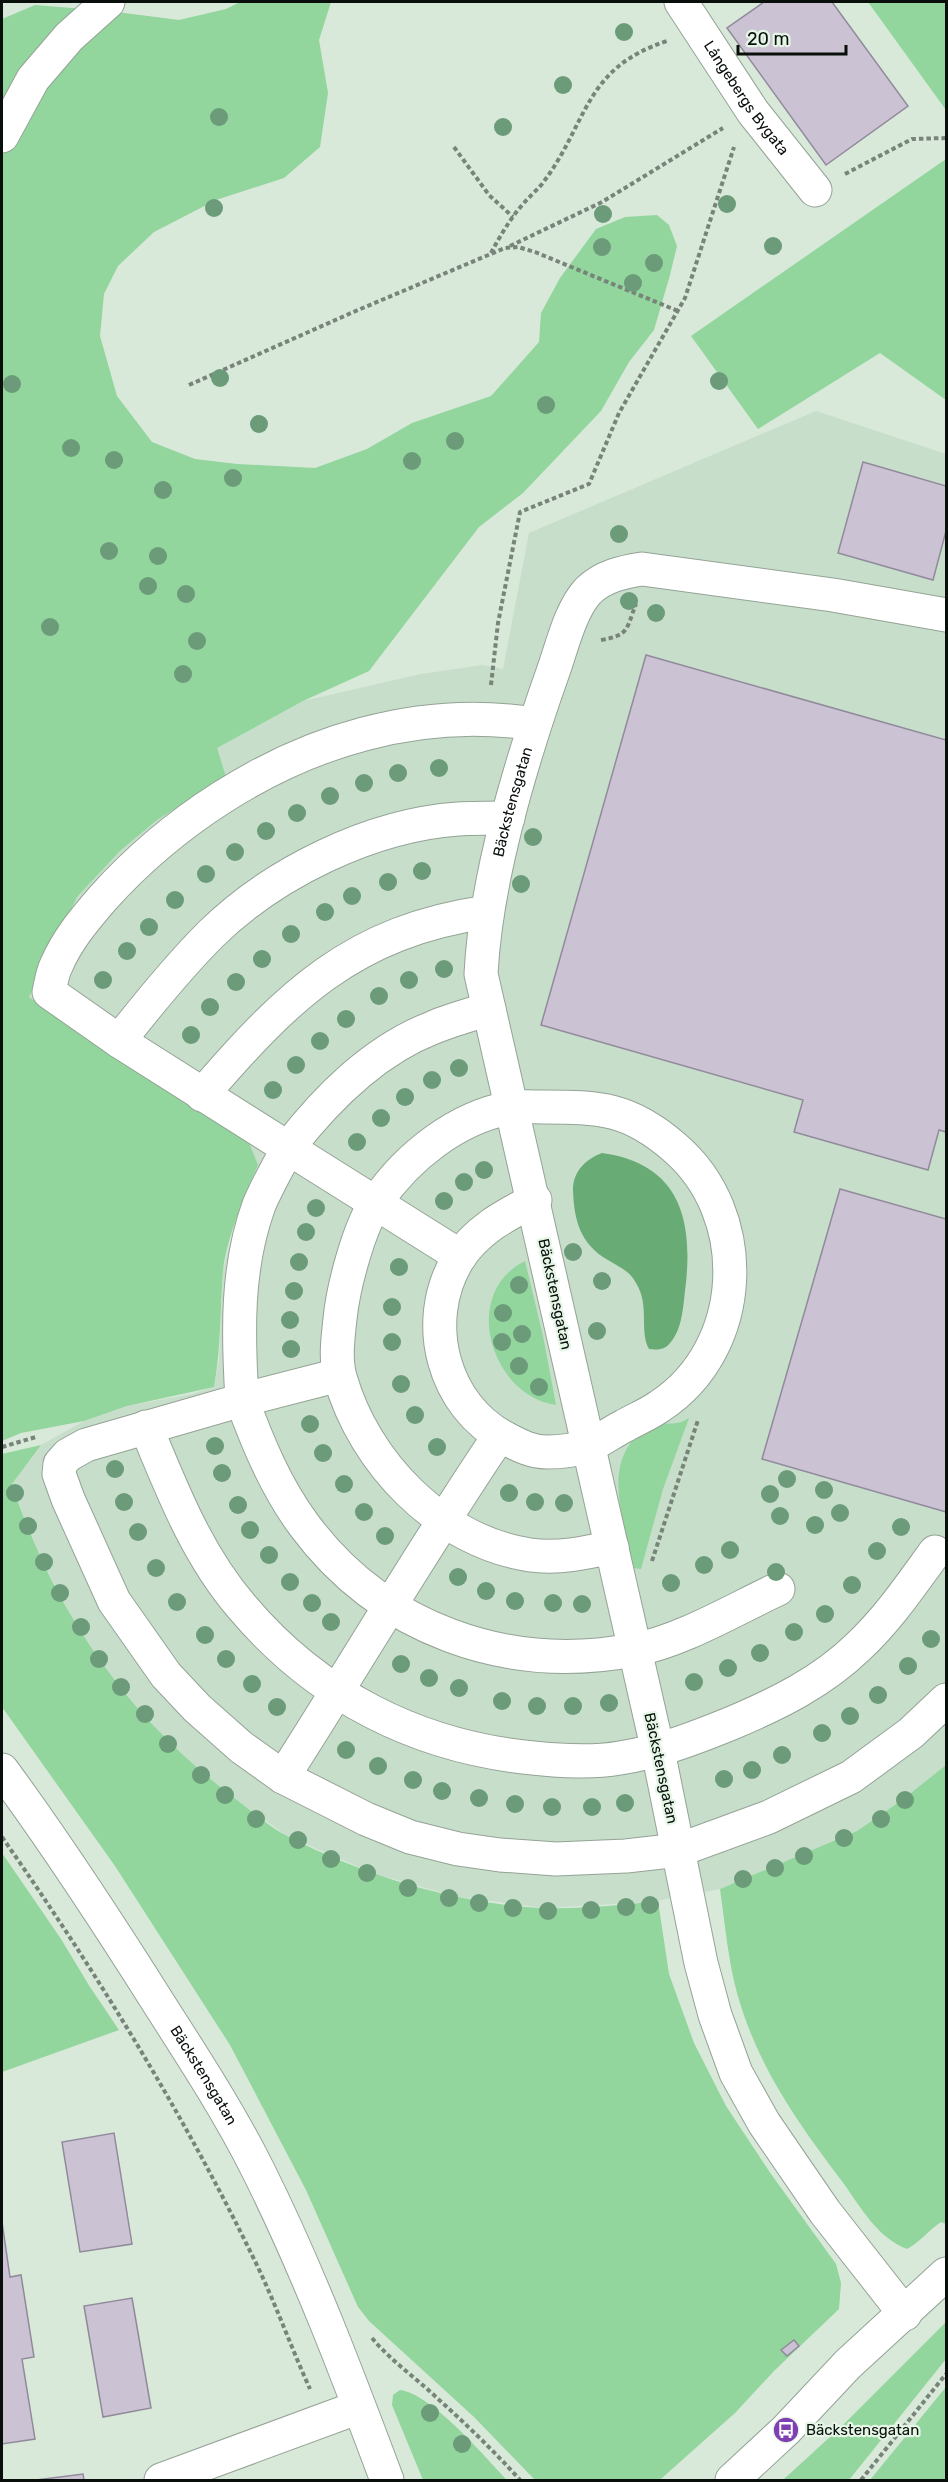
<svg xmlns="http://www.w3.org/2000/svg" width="948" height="2482" font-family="Rubik,sans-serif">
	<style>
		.built { fill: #c7deca }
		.green { fill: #92d59d }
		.water { fill: #68ab75 }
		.building { fill: #cbc2d4; stroke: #918a9b; stroke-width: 1.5 }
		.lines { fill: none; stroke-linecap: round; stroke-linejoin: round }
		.minor-casing { stroke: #94a396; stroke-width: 35 }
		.path { stroke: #788479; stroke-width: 4; stroke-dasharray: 4.5 3; stroke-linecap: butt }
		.minor { stroke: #fff; stroke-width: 33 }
		.tree { fill: #6b9b79 }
		.labels { text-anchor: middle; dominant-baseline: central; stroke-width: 4.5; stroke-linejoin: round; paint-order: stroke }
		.street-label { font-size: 15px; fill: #090f0a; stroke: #e5f6e7 }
		.poi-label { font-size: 15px; fill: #090f0a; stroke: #e5f6e7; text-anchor: start }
	</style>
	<rect width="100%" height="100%" fill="#d8e9da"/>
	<path class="built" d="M816 411 946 454V1765L902 1800 857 1831 720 1889 650 1902 545 1908 458 1897 375 1874 287 1836 211 1781 165 1739 98 1661 74 1621 36 1549 12 1484 41 1445 84 1421 127 1406 191 1394 214 1387 219 1359 223 1269 241 1204 258 1165 144 1076 29 997 77 897 120 851 157 820 225 777 216 748 303 701 421 674 483 665 503 669 529 533Z"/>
	<g class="green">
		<path d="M240 2H331L319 40 328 93 320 147 284 178 216 200 154 232 118 266 104 294 100 336 117 396 152 442 195 459 237 464 315 468 367 449 412 423 491 396 539 342 541 313 560 278 596 229 625 217 657 215 669 225 677 246 670 275 654 330 629 362 601 411 523 493 479 527 369 671 303 701 217 748 226 777 157 820 120 851 77 897 29 997 144 1076 249 1143 258 1165C245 1195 226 1240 223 1271 220 1310 221 1348 214 1387L127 1406 84 1421 21 1433 2 1441V19L35 5 109 11 179 20 226 9Z"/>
		<path d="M868 2H946V110Z"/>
		<path d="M946 159V400L880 353 758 429 691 336Z"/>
		<path d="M525 1261 543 1336 556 1405C490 1395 460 1293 525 1261Z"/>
		<path d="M689 1418 663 1489 641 1569 634 1568C624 1521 596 1452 654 1425 662 1421 668 1425 676 1423 681 1423 685 1420 689 1418Z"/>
		<path d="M41 1445 12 1484C54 1613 131 1722 241 1803 256 1814 272 1829 289 1837 365 1876 460 1905 545 1908 582 1909 622 1905 658 1901L669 1974 694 2043 726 2106 771 2174 836 2264 841 2283 839 2309 774 2371 735 2413 662 2478 659 2480H535L474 2417 369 2321 358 2307 306 2190 230 2045 115 1866 2 1707V1454Z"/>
		<path d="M946 1765V2224L941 2222C929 2230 920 2242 907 2249 878 2238 861 2208 844 2184 798 2123 758 2068 737 1993 728 1960 725 1924 720 1889L857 1831 902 1800Z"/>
		<path d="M2 1853 61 1939 90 1987 119 2030 2 2072Z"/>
		<path d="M946 2322V2359L849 2480H783L843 2425Z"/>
		<path d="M946 2387V2480H870Z"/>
		<path d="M400 2390C432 2394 484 2456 507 2480H423L392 2405 393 2395Z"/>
	</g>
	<path class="water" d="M602 1153C681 1164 694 1221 685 1291 683 1308 682 1330 670 1343 665 1350 657 1350 649 1349 639 1331 650 1305 636 1283 630 1271 619 1267 608 1260 580 1244 574 1220 573 1190 573 1171 586 1159 602 1153Z"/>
	<g class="building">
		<path d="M764 2H832L908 106 826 165 727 28Z"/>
		<path d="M863 462 946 486V531L933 580 838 553Z"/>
		<path d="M646 655 946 740V1132L939 1130 928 1170 794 1132 803 1100 541 1025Z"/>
		<path d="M840 1189 946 1219V1512L762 1459Z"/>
		<path d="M114 2133 132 2244 80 2252 62 2142Z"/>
		<path d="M2 2222 10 2277 21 2275 34 2357 22 2359 35 2439 2 2444Z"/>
		<path d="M132 2298 151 2408 103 2417 84 2306Z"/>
		<path d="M794 2340 799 2346 787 2356 781 2350Z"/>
		<path d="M83 2474 84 2480H36Z"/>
	</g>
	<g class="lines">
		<g class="minor-casing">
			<g id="minor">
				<path id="s1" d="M681 2 753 112 815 190"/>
				<path d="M2 136 33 79 69 37 108 2"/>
				<path d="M534 724C477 715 420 719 364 734 265 760 170 823 102 899 84 920 67 940 56 966 52 974 51 984 49 992L119 1041 288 1148C278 1167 267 1186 259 1205 236 1268 238 1334 242 1400L86 1445 68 1455 60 1464 59 1474 68 1499 114 1601 166 1675 197 1708 241 1747 283 1777 366 1819 410 1837 458 1849 500 1855 556 1859 626 1856 679 1850 769 1817 851 1777 911 1733 946 1700"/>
				<path d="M119 1041C148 1004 177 968 211 934 273 873 371 825 458 819 475 818 492 818 508 818"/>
				<path d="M202 1095C287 996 353 931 487 912"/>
				<path d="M535 1200C505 1215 475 1231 457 1261 421 1322 443 1407 507 1439 520 1446 532 1452 547 1452 559 1452 576 1450 588 1446 600 1441 612 1432 624 1426 636 1419 649 1414 660 1406 748 1348 753 1214 674 1147 629 1108 600 1107 543 1107 532 1107 521 1106 510 1108 457 1117 407 1157 377 1201 359 1226 343 1288 340 1319 338 1338 335 1358 340 1377 364 1463 440 1541 530 1555 558 1559 585 1553 612 1547"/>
				<path d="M460 1256 288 1148C326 1099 373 1051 432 1028 450 1020 470 1015 489 1009"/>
				<path d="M339 1375 242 1400C258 1444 276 1487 304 1525 381 1629 507 1674 633 1650 680 1642 735 1609 778 1589"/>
				<path d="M146 1427C172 1490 197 1555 242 1607 317 1696 418 1747 533 1758 562 1761 591 1763 620 1758 659 1752 695 1738 732 1723 777 1704 822 1682 858 1647 888 1619 911 1585 935 1552"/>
				<path id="s2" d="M2 1770C58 1846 110 1926 161 2007 195 2060 230 2114 258 2170 308 2270 348 2376 387 2480"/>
				<path d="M283 1777C356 1663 424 1547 499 1436"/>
				<path id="s3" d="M905 2314 825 2212 764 2123 736 2073 715 2015 701 1963 658 1751 481 974C486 876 521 762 554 669 562 646 571 609 588 591 603 576 623 572 642 569L833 595 946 615"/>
				<path d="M161 2480 359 2407"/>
				<path d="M732 2480 786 2430 848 2364 946 2274"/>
			</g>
		</g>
		<g class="path">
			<path d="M454 147 489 195 513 217"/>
			<path d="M845 174 912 139 946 138"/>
			<path d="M510 246 602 202 723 128"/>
			<path d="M491 253C500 236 510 219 523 204 529 197 536 191 542 184 588 124 583 68 667 41"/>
			<path d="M189 385 358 310 505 248 518 247 535 252 678 311"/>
			<path d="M601 640C630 635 626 629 636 604"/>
			<path d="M491 685 498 623 520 512 589 484 619 413 685 298 734 147"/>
			<path d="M2 1447 36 1437"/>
			<path d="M652 1561 698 1420"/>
			<path d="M2 1837C95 1970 181 2110 252 2255 274 2299 290 2345 310 2389"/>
			<path d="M372 2338C391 2361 415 2377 437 2398 466 2424 494 2451 520 2480"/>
			<path d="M861 2480 946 2374"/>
		</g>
		<use href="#minor" class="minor"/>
	</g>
	<g class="tree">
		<circle cx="624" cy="32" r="9"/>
		<circle cx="563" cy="85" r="9"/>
		<circle cx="219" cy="117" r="9"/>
		<circle cx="503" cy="127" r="9"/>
		<circle cx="727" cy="204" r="9"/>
		<circle cx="214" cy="208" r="9"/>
		<circle cx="603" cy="214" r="9"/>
		<circle cx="773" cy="246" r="9"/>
		<circle cx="602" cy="247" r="9"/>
		<circle cx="654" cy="263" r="9"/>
		<circle cx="633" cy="283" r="9"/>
		<circle cx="220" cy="378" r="9"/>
		<circle cx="719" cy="381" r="9"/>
		<circle cx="12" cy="384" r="9"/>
		<circle cx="546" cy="405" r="9"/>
		<circle cx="259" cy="424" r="9"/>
		<circle cx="455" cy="441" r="9"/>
		<circle cx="71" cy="448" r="9"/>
		<circle cx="114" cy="460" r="9"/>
		<circle cx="412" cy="461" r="9"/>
		<circle cx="233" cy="478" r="9"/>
		<circle cx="163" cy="490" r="9"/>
		<circle cx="619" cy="534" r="9"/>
		<circle cx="109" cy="551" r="9"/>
		<circle cx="158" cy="556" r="9"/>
		<circle cx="148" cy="586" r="9"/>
		<circle cx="186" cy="594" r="9"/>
		<circle cx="629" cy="601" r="9"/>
		<circle cx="656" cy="613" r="9"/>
		<circle cx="50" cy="627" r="9"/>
		<circle cx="197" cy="641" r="9"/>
		<circle cx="183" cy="674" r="9"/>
		<circle cx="439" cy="768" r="9"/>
		<circle cx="398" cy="773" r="9"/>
		<circle cx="364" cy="783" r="9"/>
		<circle cx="330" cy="796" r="9"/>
		<circle cx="297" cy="813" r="9"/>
		<circle cx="266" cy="831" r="9"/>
		<circle cx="533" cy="837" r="9"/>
		<circle cx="235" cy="852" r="9"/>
		<circle cx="422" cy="871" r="9"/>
		<circle cx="206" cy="874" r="9"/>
		<circle cx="388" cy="882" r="9"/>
		<circle cx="521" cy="884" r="9"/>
		<circle cx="352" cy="896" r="9"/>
		<circle cx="175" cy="900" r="9"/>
		<circle cx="325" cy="912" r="9"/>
		<circle cx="149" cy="927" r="9"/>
		<circle cx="291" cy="934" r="9"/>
		<circle cx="127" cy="951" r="9"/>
		<circle cx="262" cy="959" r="9"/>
		<circle cx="444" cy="969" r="9"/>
		<circle cx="103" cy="980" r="9"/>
		<circle cx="409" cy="980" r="9"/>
		<circle cx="236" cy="982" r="9"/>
		<circle cx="379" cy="996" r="9"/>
		<circle cx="210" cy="1007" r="9"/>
		<circle cx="346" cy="1019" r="9"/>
		<circle cx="191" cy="1035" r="9"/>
		<circle cx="320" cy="1041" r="9"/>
		<circle cx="296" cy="1065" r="9"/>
		<circle cx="459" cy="1068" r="9"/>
		<circle cx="432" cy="1080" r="9"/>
		<circle cx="273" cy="1090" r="9"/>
		<circle cx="405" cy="1097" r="9"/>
		<circle cx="381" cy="1118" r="9"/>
		<circle cx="357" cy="1142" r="9"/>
		<circle cx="484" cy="1170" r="9"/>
		<circle cx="464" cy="1182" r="9"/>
		<circle cx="444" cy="1201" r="9"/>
		<circle cx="316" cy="1208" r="9"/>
		<circle cx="306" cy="1232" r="9"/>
		<circle cx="573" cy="1252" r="9"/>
		<circle cx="299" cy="1262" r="9"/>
		<circle cx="399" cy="1267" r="9"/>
		<circle cx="602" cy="1281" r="9"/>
		<circle cx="519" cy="1285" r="9"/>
		<circle cx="294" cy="1291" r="9"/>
		<circle cx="392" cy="1307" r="9"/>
		<circle cx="503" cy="1313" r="9"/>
		<circle cx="290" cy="1320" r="9"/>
		<circle cx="597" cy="1331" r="9"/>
		<circle cx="522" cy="1334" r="9"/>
		<circle cx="392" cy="1342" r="9"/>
		<circle cx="502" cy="1342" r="9"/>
		<circle cx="291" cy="1349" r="9"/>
		<circle cx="519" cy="1366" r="9"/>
		<circle cx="401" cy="1384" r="9"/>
		<circle cx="539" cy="1387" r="9"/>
		<circle cx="415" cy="1415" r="9"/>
		<circle cx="310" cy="1424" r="9"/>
		<circle cx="215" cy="1446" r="9"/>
		<circle cx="437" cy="1447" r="9"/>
		<circle cx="323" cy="1453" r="9"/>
		<circle cx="115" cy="1469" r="9"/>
		<circle cx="222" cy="1473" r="9"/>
		<circle cx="787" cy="1479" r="9"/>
		<circle cx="344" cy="1484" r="9"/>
		<circle cx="824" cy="1490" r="9"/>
		<circle cx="15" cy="1493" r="9"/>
		<circle cx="509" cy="1493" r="9"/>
		<circle cx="770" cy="1494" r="9"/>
		<circle cx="124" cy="1502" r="9"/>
		<circle cx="535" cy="1502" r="9"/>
		<circle cx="564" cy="1503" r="9"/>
		<circle cx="238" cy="1505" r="9"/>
		<circle cx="364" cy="1512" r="9"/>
		<circle cx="840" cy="1513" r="9"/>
		<circle cx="780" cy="1516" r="9"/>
		<circle cx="815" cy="1525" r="9"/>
		<circle cx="28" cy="1526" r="9"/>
		<circle cx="901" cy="1527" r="9"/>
		<circle cx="250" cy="1530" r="9"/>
		<circle cx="138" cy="1532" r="9"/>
		<circle cx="385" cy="1536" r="9"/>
		<circle cx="730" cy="1550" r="9"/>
		<circle cx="877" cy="1551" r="9"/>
		<circle cx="269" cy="1555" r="9"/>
		<circle cx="44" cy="1562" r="9"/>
		<circle cx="704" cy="1565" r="9"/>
		<circle cx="156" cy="1568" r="9"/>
		<circle cx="776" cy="1572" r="9"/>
		<circle cx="458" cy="1577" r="9"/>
		<circle cx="290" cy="1582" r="9"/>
		<circle cx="671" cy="1583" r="9"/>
		<circle cx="852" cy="1585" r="9"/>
		<circle cx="486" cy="1591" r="9"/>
		<circle cx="60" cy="1593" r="9"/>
		<circle cx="515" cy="1601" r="9"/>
		<circle cx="177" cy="1602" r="9"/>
		<circle cx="312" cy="1603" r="9"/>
		<circle cx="553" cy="1603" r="9"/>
		<circle cx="582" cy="1604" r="9"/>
		<circle cx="825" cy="1614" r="9"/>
		<circle cx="331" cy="1622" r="9"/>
		<circle cx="81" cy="1627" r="9"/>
		<circle cx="794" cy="1632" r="9"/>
		<circle cx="205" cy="1635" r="9"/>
		<circle cx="931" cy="1639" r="9"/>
		<circle cx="760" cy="1653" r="9"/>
		<circle cx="99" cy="1659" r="9"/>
		<circle cx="226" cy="1659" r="9"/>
		<circle cx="401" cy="1664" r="9"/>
		<circle cx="908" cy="1666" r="9"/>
		<circle cx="728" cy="1668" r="9"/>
		<circle cx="429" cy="1678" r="9"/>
		<circle cx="694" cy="1682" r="9"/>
		<circle cx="252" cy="1684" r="9"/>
		<circle cx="121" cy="1687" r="9"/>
		<circle cx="459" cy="1688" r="9"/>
		<circle cx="878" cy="1695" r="9"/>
		<circle cx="502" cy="1701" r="9"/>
		<circle cx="609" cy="1703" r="9"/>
		<circle cx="537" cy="1706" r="9"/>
		<circle cx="573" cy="1706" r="9"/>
		<circle cx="277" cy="1707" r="9"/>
		<circle cx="145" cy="1714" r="9"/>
		<circle cx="850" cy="1716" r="9"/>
		<circle cx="822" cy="1733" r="9"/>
		<circle cx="168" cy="1744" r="9"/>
		<circle cx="346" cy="1750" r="9"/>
		<circle cx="782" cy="1755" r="9"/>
		<circle cx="378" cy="1766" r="9"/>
		<circle cx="752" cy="1770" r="9"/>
		<circle cx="201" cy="1775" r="9"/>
		<circle cx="724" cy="1779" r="9"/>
		<circle cx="413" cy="1780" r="9"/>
		<circle cx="442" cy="1791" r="9"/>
		<circle cx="225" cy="1795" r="9"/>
		<circle cx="479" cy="1798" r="9"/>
		<circle cx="905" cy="1800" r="9"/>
		<circle cx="625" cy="1803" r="9"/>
		<circle cx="515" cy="1804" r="9"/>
		<circle cx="552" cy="1807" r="9"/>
		<circle cx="592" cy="1807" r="9"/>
		<circle cx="256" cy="1819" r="9"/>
		<circle cx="881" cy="1819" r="9"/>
		<circle cx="844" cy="1838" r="9"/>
		<circle cx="298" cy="1840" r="9"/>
		<circle cx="804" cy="1856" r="9"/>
		<circle cx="331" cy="1859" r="9"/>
		<circle cx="775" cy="1868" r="9"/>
		<circle cx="367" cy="1873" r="9"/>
		<circle cx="743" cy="1879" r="9"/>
		<circle cx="408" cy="1888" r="9"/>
		<circle cx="449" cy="1898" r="9"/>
		<circle cx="479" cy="1903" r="9"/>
		<circle cx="650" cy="1905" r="9"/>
		<circle cx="626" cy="1907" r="9"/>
		<circle cx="513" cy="1908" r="9"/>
		<circle cx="591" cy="1910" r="9"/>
		<circle cx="548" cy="1911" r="9"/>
		<circle cx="430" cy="2413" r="9"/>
		<circle cx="462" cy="2444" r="9"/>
	</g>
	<defs>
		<g id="bus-disc" transform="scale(1.35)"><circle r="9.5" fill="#7f3fb3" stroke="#e5f6e7"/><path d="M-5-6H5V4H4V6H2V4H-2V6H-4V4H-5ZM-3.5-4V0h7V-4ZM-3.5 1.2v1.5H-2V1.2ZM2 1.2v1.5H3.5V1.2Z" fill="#fff"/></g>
	</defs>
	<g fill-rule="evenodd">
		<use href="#bus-disc" x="786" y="2430"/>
	</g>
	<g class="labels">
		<g class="street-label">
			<text stroke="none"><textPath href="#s1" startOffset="116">Långebergs Bygata</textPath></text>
			<text stroke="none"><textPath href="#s3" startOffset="1599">Bäckstensgatan</textPath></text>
			<text transform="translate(555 1294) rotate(78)">Bäckstensgatan</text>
			<text transform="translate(661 1768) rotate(78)">Bäckstensgatan</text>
			<text stroke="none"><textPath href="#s2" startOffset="366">Bäckstensgatan</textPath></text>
		</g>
		<g class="poi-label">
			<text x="806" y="2430">Bäckstensgatan</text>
		</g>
	</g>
	<rect width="948" height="2482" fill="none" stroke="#090f0a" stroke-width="6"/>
	<path d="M738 45v9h108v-9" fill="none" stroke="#090f0a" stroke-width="3"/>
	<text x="747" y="45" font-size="18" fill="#090f0a" stroke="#e5f6e7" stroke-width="4.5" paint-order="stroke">20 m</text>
</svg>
